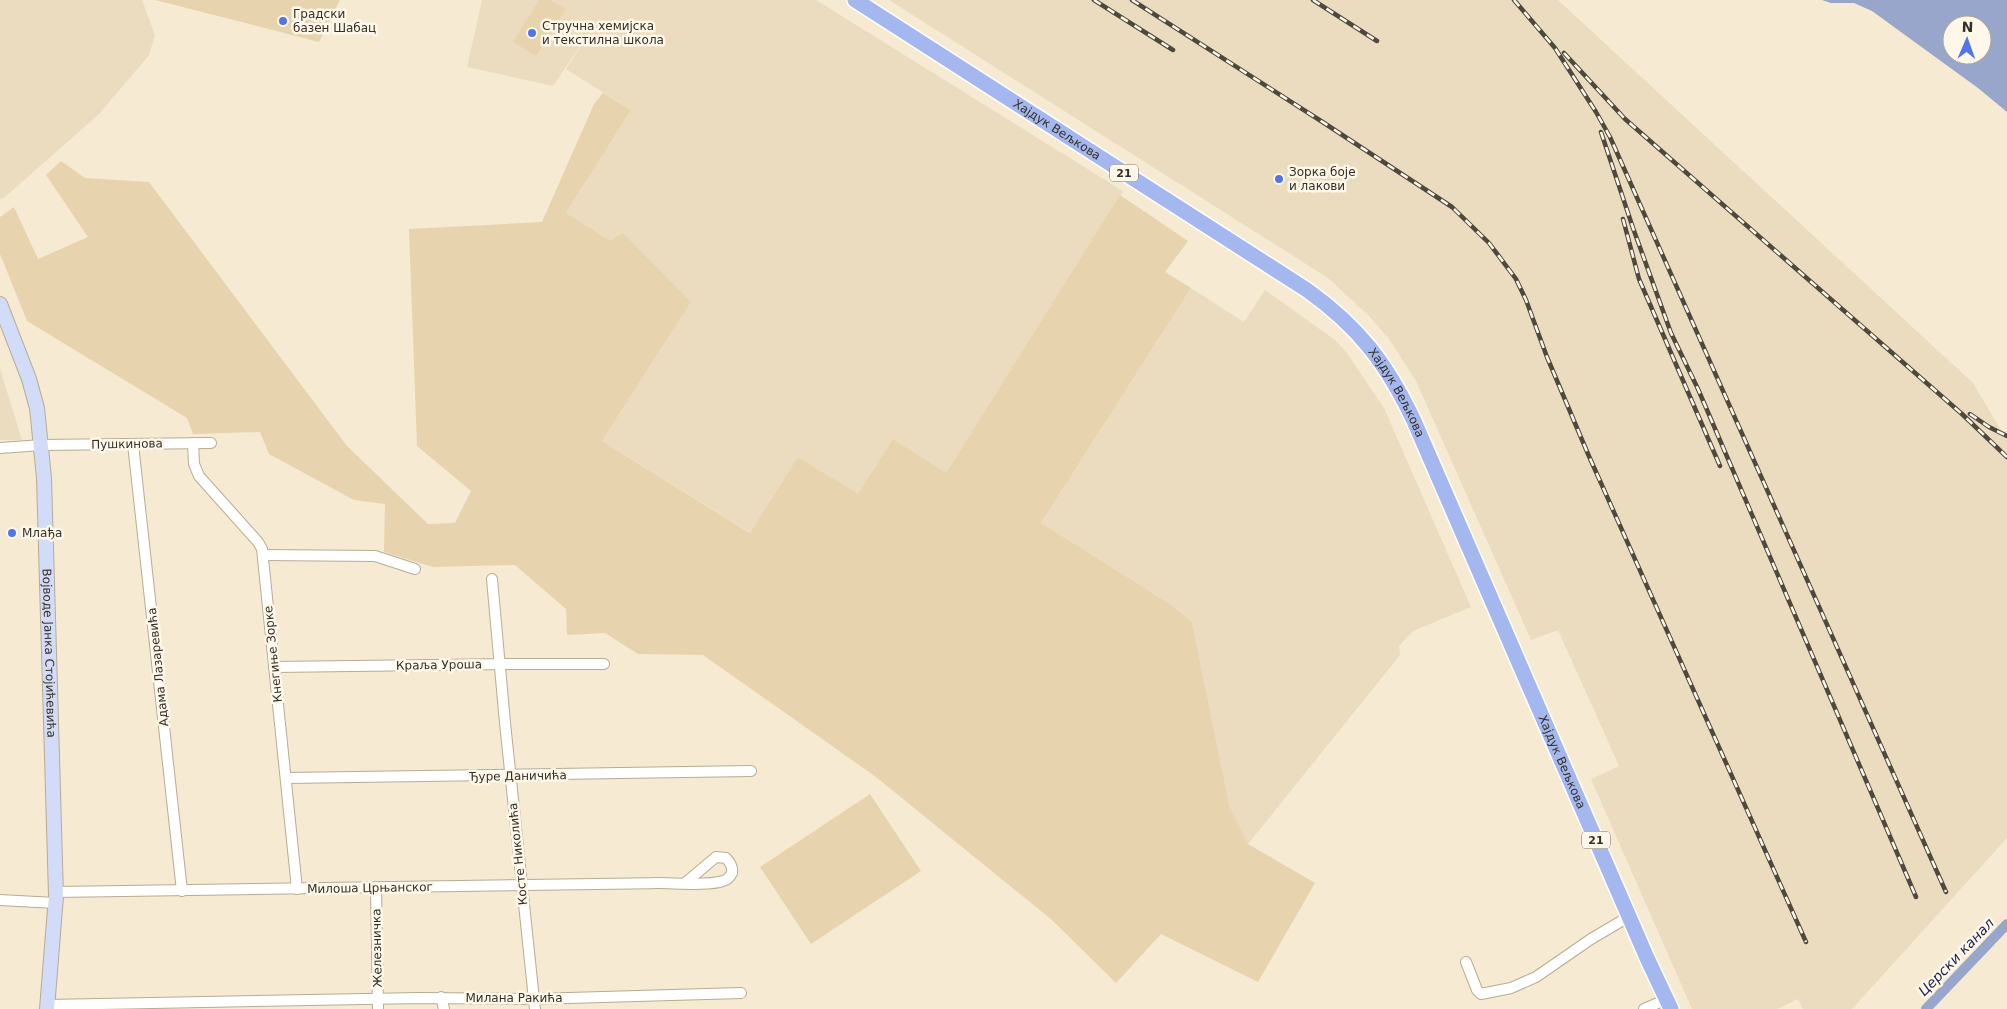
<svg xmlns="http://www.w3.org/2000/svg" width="2007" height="1009" font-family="'DejaVu Sans',sans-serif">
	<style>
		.built { fill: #ecdcbf }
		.green { fill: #e7d4ae }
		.water { fill: #98a6cb; fill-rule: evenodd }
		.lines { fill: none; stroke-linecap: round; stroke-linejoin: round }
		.canal { stroke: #98a6cb; stroke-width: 10 }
		.street-casing { stroke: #b7ac95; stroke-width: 12 }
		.secondary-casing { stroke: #b7ac95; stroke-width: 16 }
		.primary-casing { stroke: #fff; stroke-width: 18 }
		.street { stroke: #fff; stroke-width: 10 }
		.secondary { stroke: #d2dbf7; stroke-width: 14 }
		.primary { stroke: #a4b7ef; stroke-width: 15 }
		.rail-casing { stroke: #4e483d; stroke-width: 4.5 }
		.rail { stroke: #fff8ea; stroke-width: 2.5; stroke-dasharray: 8; stroke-linecap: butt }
		.poi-dot { fill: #5375ea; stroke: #fff8ea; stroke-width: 2 }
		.labels { text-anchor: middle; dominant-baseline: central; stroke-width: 5; stroke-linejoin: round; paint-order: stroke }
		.shield { fill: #fff8ea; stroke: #726c62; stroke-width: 1 }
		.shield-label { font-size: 11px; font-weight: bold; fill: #353027 }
		.poi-label { font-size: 12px; fill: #353027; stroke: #fff8ea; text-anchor: start }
		.street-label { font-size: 12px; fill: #353027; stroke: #fff8ea }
		.water-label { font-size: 14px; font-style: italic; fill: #182553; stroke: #fff8ea }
	</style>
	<rect width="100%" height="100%" fill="#f6ead2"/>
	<g class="built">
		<path d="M0 0H142L155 35 149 55 99 114 4 198 0 199Z"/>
		<path d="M482 0H816L1123 191 946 473 858 495 798 458 751 533 602 441 691 302 611 241 566 213 631 110 566 69 603 13 553 86 467 67Z"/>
		<path d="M889 0H1558L1973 383 2007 440V838L1852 1009H1803L1798 999 1777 1009H1692L1591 779 1619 766 1558 630 1531 640 1416 381 1389 339 1370 317 1328 278Z"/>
		<path d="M1191 288 1244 322 1265 290 1335 340 1347 353 1384 408 1471 607 1413 631 1399 646 1400 655 1248 844 1230 808 1192 622 1170 604 1041 523Z"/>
		<path d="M0 369 22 440H0Z"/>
	</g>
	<g class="green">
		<path d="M155 0H340L319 42Z"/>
		<path d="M539 0H550L566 9 536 56 513 42Z"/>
		<path d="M603 93 631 110 566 213 611 241 623 233 691 302 602 441 750 533 798 457 858 494 893 439 946 473 1120 195 1188 241 1165 272 1191 288 1041 523 1170 604 1192 622 1230 808 1248 844 1315 883 1258 982 1161 934 1116 983 1052 920 876 777 703 655 638 654 605 633 567 635 566 609 515 565 433 567 384 552 385 504 354 500 269 454 260 432 193 434 187 418 27 321 0 254V217L14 207 38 259 88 237 46 175 61 161 85 178 149 182 347 446 428 524 455 523 471 491 417 446 409 229 542 222 594 104Z"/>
		<path d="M870 794 921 871 811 944 760 867Z"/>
	</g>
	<path class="water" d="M1822 0H2007V112L1978 88 1872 11 1854 3H1831ZM1952 25H1982V55H1952Z"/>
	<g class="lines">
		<path class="canal" d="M1926 1009 2007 924"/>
		<g class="street-casing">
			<g id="street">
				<path d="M193 443 194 464 199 476 258 542 262 549 297 889"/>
				<path d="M133 444 182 891"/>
				<path d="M0 448 42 445 211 443"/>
				<path d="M263 555 375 556 415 569"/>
				<path d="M492 579 505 723 535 1009"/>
				<path d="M274 667 510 664H604"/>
				<path d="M286 778 751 771"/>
				<path d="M376 888 378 1009"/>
				<path d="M56 892C256 890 457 886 658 883 676 883 708 886 723 881 727 880 730 877 732 873 733 866 730 862 726 858L716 857 685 883"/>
				<path d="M0 900 55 903"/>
				<path d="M1466 962 1477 990 1481 994 1511 988 1536 977 1591 939 1630 916"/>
				<path d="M441 997 444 1009"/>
				<path d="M47 1005 420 998 534 999 741 993"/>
				<path d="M1644 1009 1667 999"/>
			</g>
		</g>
		<g class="secondary-casing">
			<g id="secondary">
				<path id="s1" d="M0 304 29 379 37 408 44 478 56 896 47 1009"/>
			</g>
		</g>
		<g class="primary-casing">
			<g id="primary">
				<path id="s2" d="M855 0 1307 290C1359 327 1387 364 1414 421L1647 958 1671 1009"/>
			</g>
		</g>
		<use href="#street" class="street"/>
		<use href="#secondary" class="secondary"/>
		<use href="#primary" class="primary"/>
		<g class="rail-casing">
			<g id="rail">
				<path d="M1094 0 1173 50"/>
				<path d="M1132 0 1321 121 1452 207 1489 243 1516 279 1526 300 1547 357 1588 454 1806 942"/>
				<path d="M1313 0 1377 41"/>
				<path d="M1514 0 1555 48 1596 112 1610 137 1946 892"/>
				<path d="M1564 53 1625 119 1962 414 2007 457"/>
				<path d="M1601 132 1633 228 1671 333 1698 389 1916 897"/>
				<path d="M1623 219 1639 279 1720 466"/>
				<path d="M1970 414 1989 427 2007 436"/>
			</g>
		</g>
		<use href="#rail" class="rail"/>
	</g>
	<g class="poi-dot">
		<circle cx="283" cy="21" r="5"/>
		<circle cx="532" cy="33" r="5"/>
		<circle cx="1279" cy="179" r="5"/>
		<circle cx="12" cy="533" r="5"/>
	</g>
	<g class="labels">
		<g class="shield">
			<rect x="1110" y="164.5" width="28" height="17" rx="4"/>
			<rect x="1582" y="831.5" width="28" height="17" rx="4"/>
		</g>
		<g class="shield-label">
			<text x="1124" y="173">21</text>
			<text x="1596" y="840">21</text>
		</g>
		<g class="poi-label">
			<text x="293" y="14">Градски<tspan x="293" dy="14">базен Шабац</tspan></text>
			<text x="542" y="26">Стручна хемијска<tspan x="542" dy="14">и текстилна школа</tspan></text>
			<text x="1289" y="172">Зорка боје<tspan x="1289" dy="14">и лакови</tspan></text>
			<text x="22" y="533">Млађа</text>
		</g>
		<g class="street-label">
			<text stroke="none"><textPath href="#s2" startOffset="240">Хајдук Вељкова</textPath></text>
			<text stroke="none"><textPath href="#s2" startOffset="675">Хајдук Вељкова</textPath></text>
			<text transform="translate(127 444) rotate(-1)">Пушкинова</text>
			<text stroke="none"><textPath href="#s1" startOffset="356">Војводе Јанка Стојићевића</textPath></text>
			<text transform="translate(273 654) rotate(-96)">Кнегиње Зорке</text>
			<text transform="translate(439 665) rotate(-1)">Краља Уроша</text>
			<text transform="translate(158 667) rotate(-96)">Адама Лазаревића</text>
			<text stroke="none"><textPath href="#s2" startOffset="1080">Хајдук Вељкова</textPath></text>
			<text transform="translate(518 776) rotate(-1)">Ђуре Даничића</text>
			<text transform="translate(518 854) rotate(-96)">Косте Николића</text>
			<text transform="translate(370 888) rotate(-1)">Милоша Црњанског</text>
			<text transform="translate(377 948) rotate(-91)">Железничка</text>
			<text x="514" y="998">Милана Ракића</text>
		</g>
		<g class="water-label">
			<text transform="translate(1956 957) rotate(-46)">Церски канал</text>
		</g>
	</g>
	<g transform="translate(1967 40) rotate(2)"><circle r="24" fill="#fff8ea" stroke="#aea89c"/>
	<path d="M0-4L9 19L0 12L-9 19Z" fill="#5375ea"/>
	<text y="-8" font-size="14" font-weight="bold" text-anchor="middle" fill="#353027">N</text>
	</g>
</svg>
